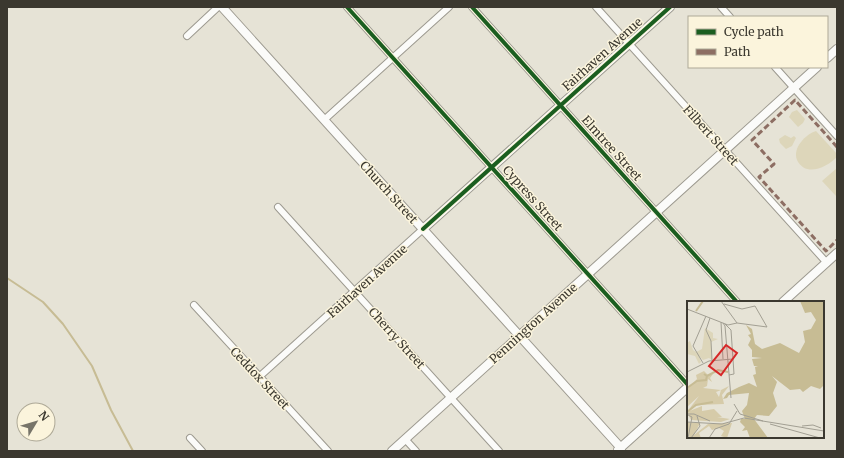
<svg xmlns="http://www.w3.org/2000/svg" width="844" height="458" font-family="Merriweather,serif">
	<style>
		.green { fill: #ddd6ba }
		.lines { fill: none; stroke-linecap: round; stroke-linejoin: round }
		.stream { stroke: #c7bc94; stroke-width: 2 }
		.street-casing { stroke: #9d9a90; stroke-width: 8 }
		.secondary-casing { stroke: #9d9a90; stroke-width: 10 }
		.street { stroke: #fbfbf9; stroke-width: 6 }
		.secondary { stroke: #fbfbf9; stroke-width: 8 }
		.quiet { stroke: #8d6e63; stroke-width: 3; stroke-dasharray: 6 3; stroke-linecap: butt }
		.cycleway-casing { stroke: #fbf4dc; stroke-width: 6 }
		.cycleway { stroke: #1b5e20; stroke-width: 4 }
		.labels { text-anchor: middle; dominant-baseline: central; stroke-width: 3; stroke-linejoin: round; paint-order: stroke }
		.street-label { font-size: 12px; fill: #3b382f; stroke: #fbf4dc }
		.inset-river { fill: none; stroke: #c7bc94; stroke-width: 2 }
		.inset-road { fill: none; stroke: #a29f93; stroke-width: 1 }
		.view { fill: #d62828; fill-opacity: 0.15; stroke: #d62828; stroke-width: 2 }
		.inset-edge { fill: none; stroke: #3b382f; stroke-width: 2 }
	</style>
	<rect width="100%" height="100%" fill="#e6e3d6"/>
	<g class="green">
		<path d="M797 110 805 119 803 123 798 127 789 117 792 112Z"/>
		<path d="M816 131 837 154V157C827 167 806 178 797 160 792 148 806 134 816 131Z"/>
		<path d="M785 135 791 138 794 136 796 138 792 146 786 149 780 143 779 139Z"/>
		<path d="M837 168V195L836 196 822 181Z"/>
	</g>
	<g class="lines">
		<path class="stream" d="M7 278 43 302 63 324 92 366 111 410 133 451"/>
		<g class="street-casing">
			<g id="street">
				<path d="M347 7 688 385"/>
				<path d="M472 7 737 302"/>
				<path d="M596 7 827 263"/>
				<path d="M721 7 730 17"/>
				<path d="M187 36 218 7"/>
				<path d="M775 67 837 136"/>
				<path d="M324 120 449 7"/>
				<path d="M278 207 499 451"/>
				<path d="M194 305 328 451"/>
				<path d="M259 377 423 229"/>
				<path d="M190 438 202 451"/>
				<path d="M405 439 416 451"/>
			</g>
		</g>
		<g class="secondary-casing">
			<g id="secondary">
				<path d="M222 7 621 448"/>
				<path d="M827 58 837 49"/>
				<path d="M423 229 670 7"/>
				<path d="M783 302 837 253"/>
				<path d="M618 450 688 387"/>
				<path d="M392 451 817 67"/>
			</g>
		</g>
		<use href="#street" class="street"/>
		<use href="#secondary" class="secondary"/>
		<path class="quiet" d="M837 147 795 100 752 140 774 164 759 177 826 251 837 240"/>
		<g class="cycleway-casing">
			<g id="cycleway">
				<path d="M347 7 688 385"/>
				<path d="M472 7 737 302"/>
				<path d="M423 229 670 7"/>
			</g>
		</g>
		<use href="#cycleway" class="cycleway"/>
	</g>
	<g class="labels">
		<g class="street-label">
			<text transform="translate(602 54) rotate(-42)">Fairhaven Avenue</text>
			<text transform="translate(711 135) rotate(48)">Filbert Street</text>
			<text transform="translate(612 148) rotate(48)">Elmtree Street</text>
			<text transform="translate(389 192) rotate(48)">Church Street</text>
			<text transform="translate(533 198) rotate(48)">Cypress Street</text>
			<text transform="translate(367 281) rotate(-42)">Fairhaven Avenue</text>
			<text transform="translate(533 323) rotate(-42)">Pennington Avenue</text>
			<text transform="translate(397 338) rotate(48)">Cherry Street</text>
			<text transform="translate(260 378) rotate(47)">Ceddox Street</text>
		</g>
	</g>
	<g transform="translate(687 301)">
		<rect width="137" height="137" fill="#e6e3d6"/>
		<path d="M18 27 26 32V37L31 38 24 41 25 59 22 57 16 59 12 55 14 61 12 63 8 55 0 53V42L3 40 6 49 9 51 15 48Z" fill="#ddd6ba"/>
		<path d="M17 70 21 74 26 73 23 77 25 81 21 78 20 85 16 87 34 89 29 91 32 96 34 89 42 85 35 94 37 103 9 104 0 111 12 95 0 106V88L10 78 9 74ZM15 105V110L27 108 35 116H30L43 118 34 121 4 119 0 111ZM0 121 13 122 7 134 21 123 45 122 40 137 34 135 37 130 32 127 25 129 22 125 12 132 14 137H4L0 134Z" fill="#d6cba9"/>
		<path d="M113 0H137V84L133 88 124 85 116 91 113 88 103 89 85 75 90 81 86 92 90 105 82 115 70 114 67 118 81 137H63L60 129 55 130 58 126 53 121 54 118H58L55 110 60 104 62 92 42 94 40 97 36 98 40 92 52 86 62 82 70 86 66 74 69 73 68 66 71 65H67L65 58 75 57 65 56V49L61 44 64 38 61 34 64 33 59 24 65 28 68 43 75 48 93 42 112 52 118 41 116 30 124 28 129 19 124 11 118 12Z" fill="#c7bc94"/>
		<path class="inset-river" d="M9 10 16 0M17 73 20 75 31 69 41 71M0 87 10 80 19 79 20 75M0 111 9 104 26 101"/>
		<path class="inset-road" d="M34 0 50 22M37 3 55 8 68 5 80 26M0 8 41 24 50 22M23 17 19 29 24 40 25 59M34 21 36 58M36 22 38 25 44 97M50 22 80 26M38 23 44 29 47 73 42 74M16 62 6 45 19 15M0 71 22 60 46 58M47 103 53 113 76 120M0 113H7L23 120M0 121 35 123 57 117 137 130M83 123 133 137M115 125 126 124 134 127M1 137 5 116 1 114M4 137 13 125 10 115M22 137 28 128 42 123 50 110"/>
		<path class="view" d="M39 44 50 52 34 74 22 65Z"/>
		<rect width="137" height="137" class="inset-edge"/>
	</g>
	<rect width="844" height="458" fill="none" stroke="#3b382f" stroke-width="16"/>
	<rect x="688" y="16" width="140" height="52" fill="#fbf4dc" stroke="#aea997"/>
	<rect x="696" y="29" width="20" height="6" fill="#1b5e20" stroke="#aea997"/>
	<text x="724" y="36" font-size="12" fill="#3b382f">Cycle path</text>
	<rect x="696" y="49" width="20" height="6" fill="#8d6e63" stroke="#aea997"/>
	<text x="724" y="56" font-size="12" fill="#3b382f">Path</text>
	<g transform="translate(36 422) rotate(52)"><circle r="19" fill="#fbf4dc" stroke="#aea997"/>
	<path d="M0-3L7 15L0 10L-7 15Z" fill="#777469"/>
	<text y="-6" font-size="11" font-weight="bold" text-anchor="middle" fill="#3b382f">N</text>
	</g>
</svg>
